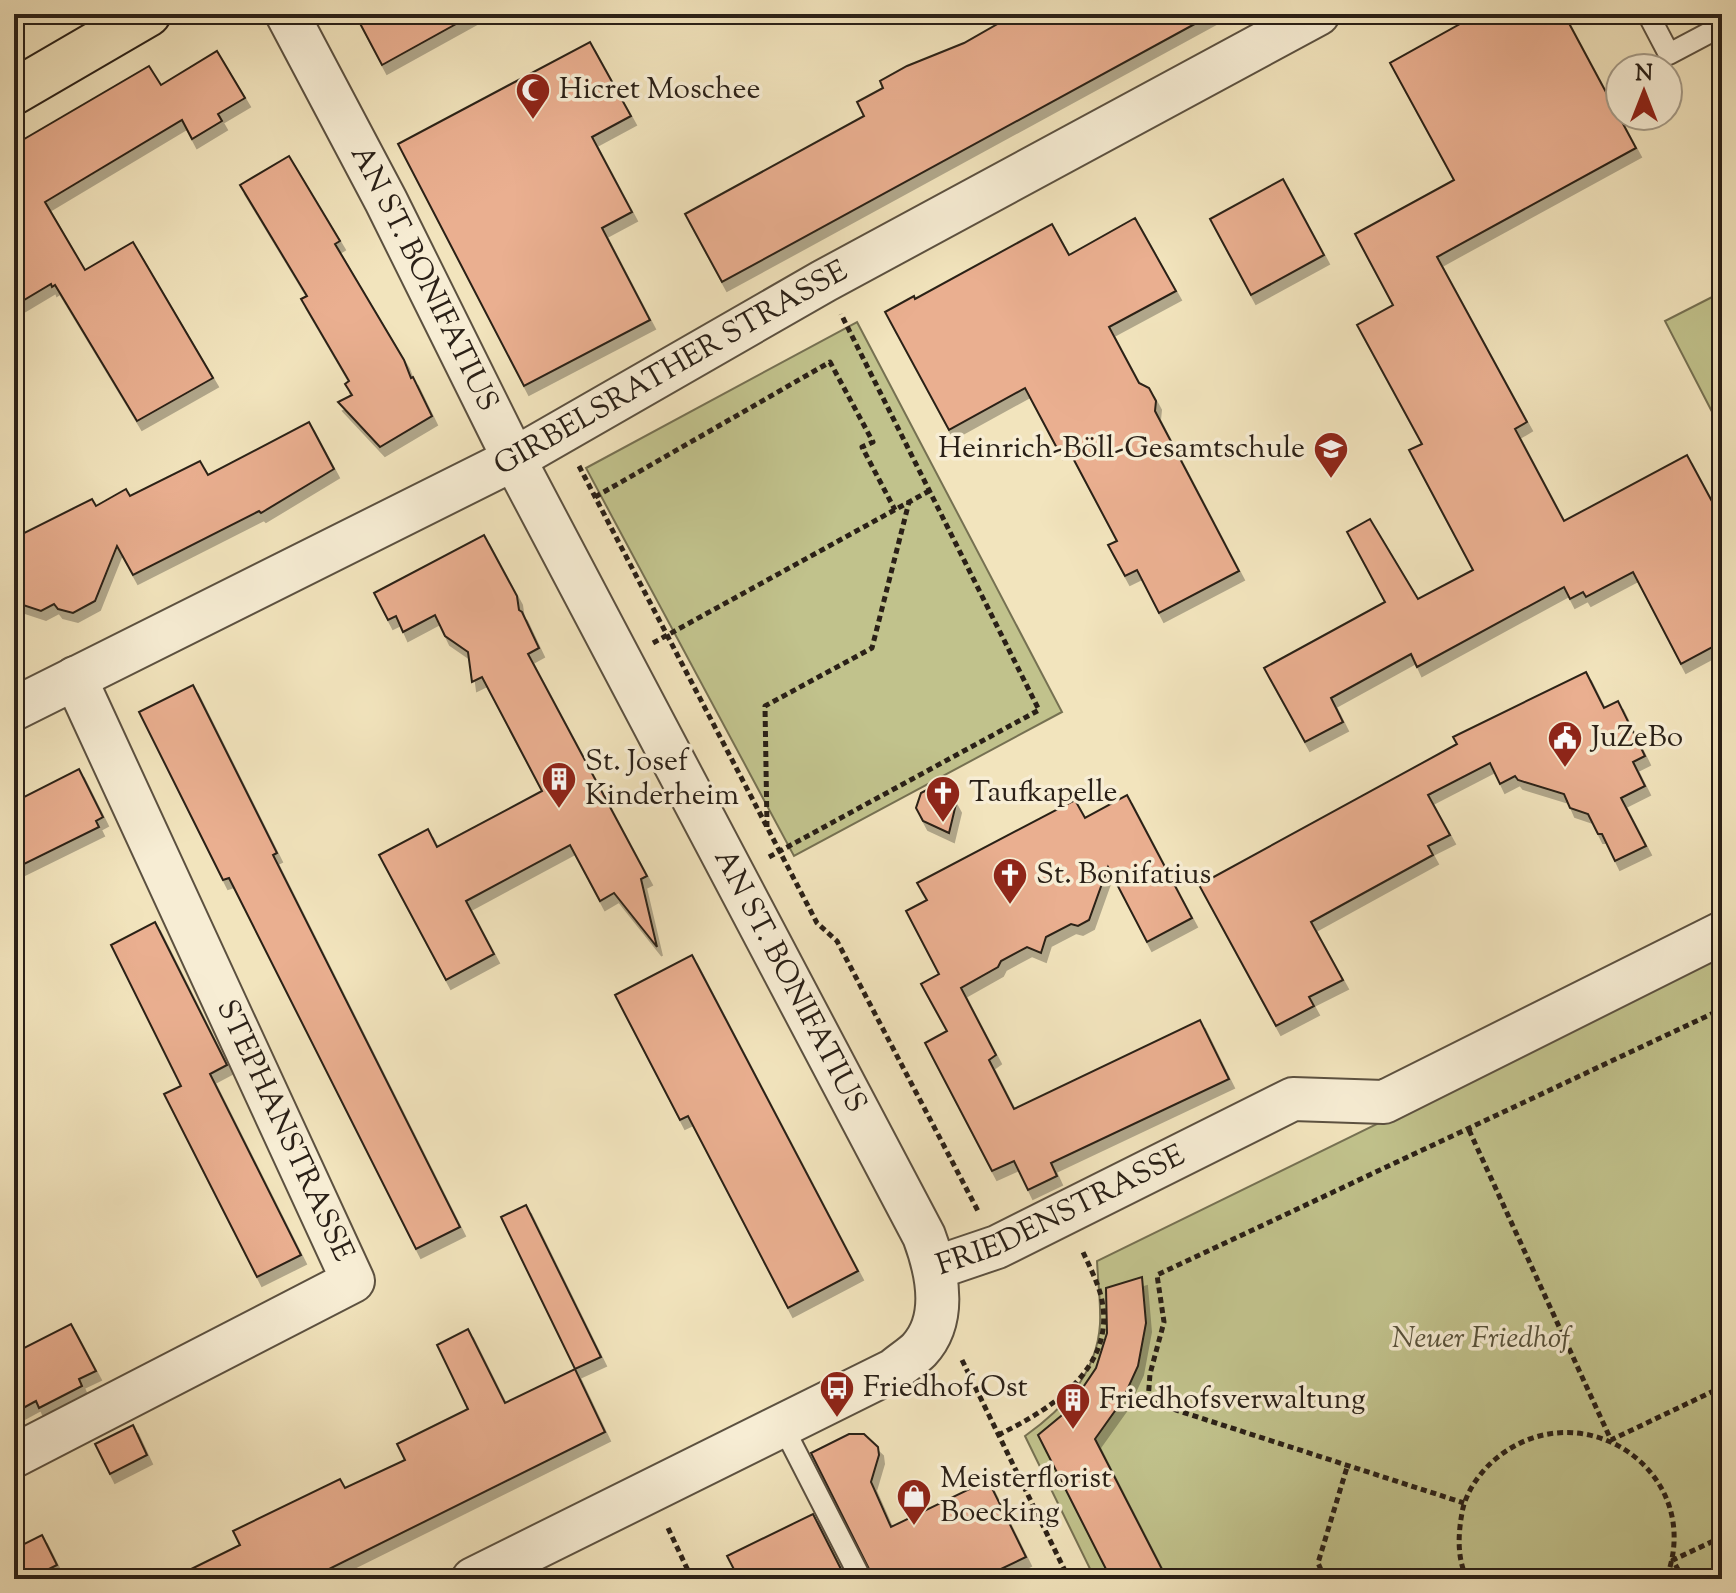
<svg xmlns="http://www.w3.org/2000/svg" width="1736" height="1593" font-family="'Sorts Mill Goudy',serif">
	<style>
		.green { fill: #c1c28c; stroke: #767152; stroke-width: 2 }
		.building { fill: #eaaf90; stroke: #2a2017; stroke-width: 2; filter: url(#shadow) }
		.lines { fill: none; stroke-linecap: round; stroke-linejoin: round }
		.service-casing { stroke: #5c5140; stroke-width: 24 }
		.minor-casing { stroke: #5c5140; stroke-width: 46 }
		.primary-casing { stroke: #2a2017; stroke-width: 48 }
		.path { stroke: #2a2017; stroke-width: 5; stroke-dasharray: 6 4; stroke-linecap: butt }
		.service { stroke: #f7edd4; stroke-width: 20 }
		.minor { stroke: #f7edd4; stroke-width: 42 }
		.primary { stroke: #f2e4bd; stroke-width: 44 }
		.labels { text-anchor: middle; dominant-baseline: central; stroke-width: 7; stroke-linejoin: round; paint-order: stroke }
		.poi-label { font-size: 30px; fill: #2a2017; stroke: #f7edd4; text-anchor: start }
		.street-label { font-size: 30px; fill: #2a2017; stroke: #f7edd4 }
		.park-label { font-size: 30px; font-style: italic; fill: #57513a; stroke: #f7edd4 }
	</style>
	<defs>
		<filter id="shadow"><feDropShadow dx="5" dy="9" stdDeviation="0" flood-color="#0004"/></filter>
	</defs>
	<rect width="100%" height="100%" fill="#f2e4bd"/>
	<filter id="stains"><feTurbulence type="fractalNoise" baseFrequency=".0025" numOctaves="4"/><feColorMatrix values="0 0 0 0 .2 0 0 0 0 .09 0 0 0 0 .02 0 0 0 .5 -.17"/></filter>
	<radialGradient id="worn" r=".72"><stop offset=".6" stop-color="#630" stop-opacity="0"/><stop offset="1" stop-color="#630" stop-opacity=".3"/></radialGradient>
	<g class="green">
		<path d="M1722 292V431L1665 321Z"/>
		<path d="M857 322 1062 712 794 856 586 468Z"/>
		<path d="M1722 955V1579H1095L1025 1436C1063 1409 1097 1374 1100 1324 1101 1304 1098 1282 1097 1261Z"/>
	</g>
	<g class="building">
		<path d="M355 14H474L382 65Z"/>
		<path d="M1015 14H1213L722 282 685 214 864 116 857 102 883 88 880 81 907 66 964 43Z"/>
		<path d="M1478 14H1564L1636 148 1437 257 1527 422 1515 429 1564 521 1687 455 1722 520V642L1681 664 1633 572 1586 597 1583 592 1570 599 1564 587 1417 667 1411 654 1331 698 1343 722 1305 742 1264 668 1385 602 1347 532 1370 519 1418 599 1473 570 1409 450 1422 444 1357 325 1393 305 1355 234 1454 180 1390 63Z"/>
		<path d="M590 42 631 116 592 137 632 212 602 228 650 320 524 386 398 144Z"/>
		<path d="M217 51 245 98 218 114 222 121 192 139 182 120 45 202 85 270 133 242 213 378 137 421 55 285 52 287 51 284 14 306V145L149 66 161 85Z"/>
		<path d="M289 156 340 241 335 244 404 360 411 378 413 377 432 416 380 447 338 402 352 395 345 384 349 381 301 299 307 296 240 185Z"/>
		<path d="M1283 179 1324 255 1251 295 1210 219Z"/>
		<path d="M1135 218 1176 291 1109 327 1139 383 1149 388 1156 401 1155 411 1239 571 1159 613 1137 570 1125 576 1108 545 1117 541 1066 445 1058 450 1025 388 949 430 885 312 914 296 915 299 1052 224 1069 255Z"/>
		<path d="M309 422 334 469 261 513 259 511 133 575 117 546 95 601 73 613 58 609 54 604 41 611 14 602V538L92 499 96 506 126 489 130 496 200 461 208 475Z"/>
		<path d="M484 535 517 596 519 610 522 612 539 648 528 654 647 876 641 879 657 947 614 893 600 901 570 845 466 901 494 954 446 980 379 855 428 829 437 847 542 791 482 677 472 682 468 652 445 636 435 615 403 632 396 616 388 620 374 593Z"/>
		<path d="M1586 672 1604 708 1618 701 1645 756 1633 762 1645 786 1621 798 1646 846 1615 861 1602 834H1598L1588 814 1570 808 1564 794 1518 780 1515 776 1500 784 1490 763 1428 795 1450 835 1428 846 1433 855 1311 922 1343 980 1309 997 1314 1006 1276 1026 1199 885 1457 744 1453 737Z"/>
		<path d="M193 685 277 853 273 855 460 1227 416 1249 229 878 223 880 139 712Z"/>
		<path d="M79 769 103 817 96 821 99 827 14 869V802Z"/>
		<path d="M934 786 949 791 956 804 949 833 923 821 916 808 921 793Z"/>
		<path d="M1127 795 1192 918 1147 942 1108 867 1089 920 1078 926 1071 924 1046 937 1041 953 1027 947 1001 961 998 967 961 988 996 1055 989 1060 1014 1109 1200 1020 1229 1079 1051 1163 1057 1176 1028 1190 1014 1161 992 1171 925 1043 947 1031 921 984 939 974 906 911 927 900 917 883 1075 800 1085 818Z"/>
		<path d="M155 922 227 1065 210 1074 301 1255 257 1277 164 1094 181 1086 111 945Z"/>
		<path d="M692 955 858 1271 788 1308 688 1116 680 1120 615 995Z"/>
		<path d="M526 1205 601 1357 575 1369 501 1217Z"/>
		<path d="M1142 1277 1146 1323 1138 1366 1122 1401 1095 1439 1167 1579H1111L1038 1435 1067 1411 1096 1368 1107 1333 1106 1288Z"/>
		<path d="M71 1324 96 1371 79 1379 82 1386 39 1408 36 1401 14 1413V1353Z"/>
		<path d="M468 1329 505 1403 575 1369 605 1432 309 1579H171L240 1545 233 1531 340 1479 345 1488 405 1460 397 1444 468 1409 437 1345Z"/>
		<path d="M133 1425 147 1455 110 1474 95 1444Z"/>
		<path d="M849 1434H864L878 1447 879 1455 871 1482 891 1527 988 1480 1026 1557 980 1579H874L811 1453Z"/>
		<path d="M813 1514 846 1579H739L727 1556Z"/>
		<path d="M42 1535 57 1565 29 1579H14V1549Z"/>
	</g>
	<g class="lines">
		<g class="service-casing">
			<g id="service">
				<path d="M1648 14 1669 54 1722 26"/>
				<path d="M782 1425 861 1579"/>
			</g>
		</g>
		<g class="minor-casing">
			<g id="minor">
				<path id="s1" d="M287 14 386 201 514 459 924 1236C937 1271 948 1319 919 1350 912 1357 902 1363 894 1370L473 1579"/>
				<path id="s2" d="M14 709 514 459 824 281 1318 14"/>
				<path id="s3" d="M935 1268 997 1247 1293 1099 1384 1102 1722 933"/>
				<path d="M14 1456 353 1281 75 678"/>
			</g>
		</g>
		<g class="primary-casing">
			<path id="primary" d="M14 92 148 14"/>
		</g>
		<g class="path">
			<path d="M579 466 817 923 837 941 978 1211"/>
			<path d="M595 497 830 362 873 442 862 447 895 510"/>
			<path d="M653 643 929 491"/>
			<path d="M767 827 765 706 872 648 909 502"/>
			<path d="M769 857 1039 710 841 314"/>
			<path d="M1469 1130 1611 1440 1722 1387"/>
			<path d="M962 1360 1069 1579"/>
			<path d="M1127 1391 1148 1401 1464 1503"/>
			<path d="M1148 1401 1150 1374 1164 1322 1157 1275 1722 1009"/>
			<path d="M998 1435C1052 1409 1118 1367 1101 1296 1097 1281 1089 1265 1082 1250"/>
			<path d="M668 1528 692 1579"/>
			<path d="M1325 1579 1318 1563 1348 1464"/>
			<path d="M1467 1579C1457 1558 1458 1535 1462 1513 1465 1494 1478 1475 1492 1462 1578 1385 1708 1471 1666 1579"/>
			<path d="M1683 1579 1673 1560 1722 1537"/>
		</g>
		<use href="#service" class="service"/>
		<use href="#minor" class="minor"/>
		<use href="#primary" class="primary"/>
	</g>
	<defs>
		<g id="mosque-pin" transform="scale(1.8)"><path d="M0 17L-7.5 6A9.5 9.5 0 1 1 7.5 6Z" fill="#8f2418" stroke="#f7edd4"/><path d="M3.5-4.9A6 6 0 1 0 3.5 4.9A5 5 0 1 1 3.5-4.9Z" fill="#fff"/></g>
		<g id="school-pin" transform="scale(1.8)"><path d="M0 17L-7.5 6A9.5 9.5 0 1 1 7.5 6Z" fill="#8f2418" stroke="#f7edd4"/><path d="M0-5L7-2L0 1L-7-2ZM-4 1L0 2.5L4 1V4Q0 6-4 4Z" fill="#fff"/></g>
		<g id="civic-pin" transform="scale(1.8)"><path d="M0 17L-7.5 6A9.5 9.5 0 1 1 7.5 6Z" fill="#8f2418" stroke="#f7edd4"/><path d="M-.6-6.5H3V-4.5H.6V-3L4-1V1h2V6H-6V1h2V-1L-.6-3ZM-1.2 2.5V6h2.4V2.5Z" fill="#fff"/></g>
		<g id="building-pin" transform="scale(1.8)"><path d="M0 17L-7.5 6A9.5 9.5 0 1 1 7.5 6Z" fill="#8f2418" stroke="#f7edd4"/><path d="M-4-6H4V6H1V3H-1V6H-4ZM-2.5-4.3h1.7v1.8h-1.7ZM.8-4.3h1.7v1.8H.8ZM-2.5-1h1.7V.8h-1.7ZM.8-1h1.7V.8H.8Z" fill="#fff"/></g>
		<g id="church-pin" transform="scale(1.8)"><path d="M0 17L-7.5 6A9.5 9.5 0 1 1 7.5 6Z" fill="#8f2418" stroke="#f7edd4"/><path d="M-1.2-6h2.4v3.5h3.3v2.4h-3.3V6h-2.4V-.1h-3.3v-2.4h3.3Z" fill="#fff"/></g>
		<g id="bus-pin" transform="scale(1.8)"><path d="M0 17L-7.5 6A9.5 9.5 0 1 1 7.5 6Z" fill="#8f2418" stroke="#f7edd4"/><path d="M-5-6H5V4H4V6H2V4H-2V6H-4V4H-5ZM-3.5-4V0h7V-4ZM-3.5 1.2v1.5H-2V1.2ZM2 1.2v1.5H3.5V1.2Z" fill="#fff"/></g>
		<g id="shop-pin" transform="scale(1.8)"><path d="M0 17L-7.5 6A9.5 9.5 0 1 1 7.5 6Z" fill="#8f2418" stroke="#f7edd4"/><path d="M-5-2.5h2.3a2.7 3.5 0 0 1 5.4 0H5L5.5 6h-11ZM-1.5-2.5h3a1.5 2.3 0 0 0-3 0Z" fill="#fff"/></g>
	</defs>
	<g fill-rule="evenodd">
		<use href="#mosque-pin" x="533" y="90"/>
		<use href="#school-pin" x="1331" y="449"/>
		<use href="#civic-pin" x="1565" y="738"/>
		<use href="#building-pin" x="559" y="779"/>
		<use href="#church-pin" x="943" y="793"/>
		<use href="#church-pin" x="1010" y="875"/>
		<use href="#bus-pin" x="837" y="1388"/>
		<use href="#building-pin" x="1073" y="1400"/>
		<use href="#shop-pin" x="914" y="1496"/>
	</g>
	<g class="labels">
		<g class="poi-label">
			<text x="559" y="90">Hicret Moschee</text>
			<text x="1305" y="449" text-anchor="end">Heinrich-Böll-Gesamtschule</text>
			<text x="1591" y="738">JuZeBo</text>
			<text x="585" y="762">St. Josef<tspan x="585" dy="34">Kinderheim</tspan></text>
			<text x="969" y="793">Taufkapelle</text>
			<text x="1036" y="875">St. Bonifatius</text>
			<text x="863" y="1388">Friedhof Ost</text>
			<text x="1099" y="1400">Friedhofsverwaltung</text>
			<text x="940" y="1479">Meisterflorist<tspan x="940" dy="34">Boecking</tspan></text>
		</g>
		<g class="street-label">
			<text stroke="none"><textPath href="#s1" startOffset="298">AN ST. BONIFATIUS</textPath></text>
			<text stroke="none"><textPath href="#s2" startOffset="740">GIRBELSRATHER STRASSE</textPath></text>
			<text stroke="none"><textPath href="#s1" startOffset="1090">AN ST. BONIFATIUS</textPath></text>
			<text transform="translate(284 1131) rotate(65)">STEPHANSTRASSE</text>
			<text stroke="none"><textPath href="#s3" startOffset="138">FRIEDENSTRASSE</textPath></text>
		</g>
		<g class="park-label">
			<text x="1481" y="1339">Neuer Friedhof</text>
		</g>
	</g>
	<rect width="1736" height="1593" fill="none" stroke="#f2e4bd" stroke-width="48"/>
	<rect x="16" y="16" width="1704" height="1561" fill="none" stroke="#2a2017" stroke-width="4"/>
	<rect x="24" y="24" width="1688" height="1545" fill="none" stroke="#2a2017" stroke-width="2"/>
	<g transform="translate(1644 92)"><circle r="38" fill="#f7edd4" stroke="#a59b88" stroke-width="2"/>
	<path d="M0-6L14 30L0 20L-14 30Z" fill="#8f2418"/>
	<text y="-12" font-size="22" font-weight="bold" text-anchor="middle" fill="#2a2017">N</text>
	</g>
	<rect width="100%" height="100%" filter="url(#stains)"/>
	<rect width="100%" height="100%" fill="url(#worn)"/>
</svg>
